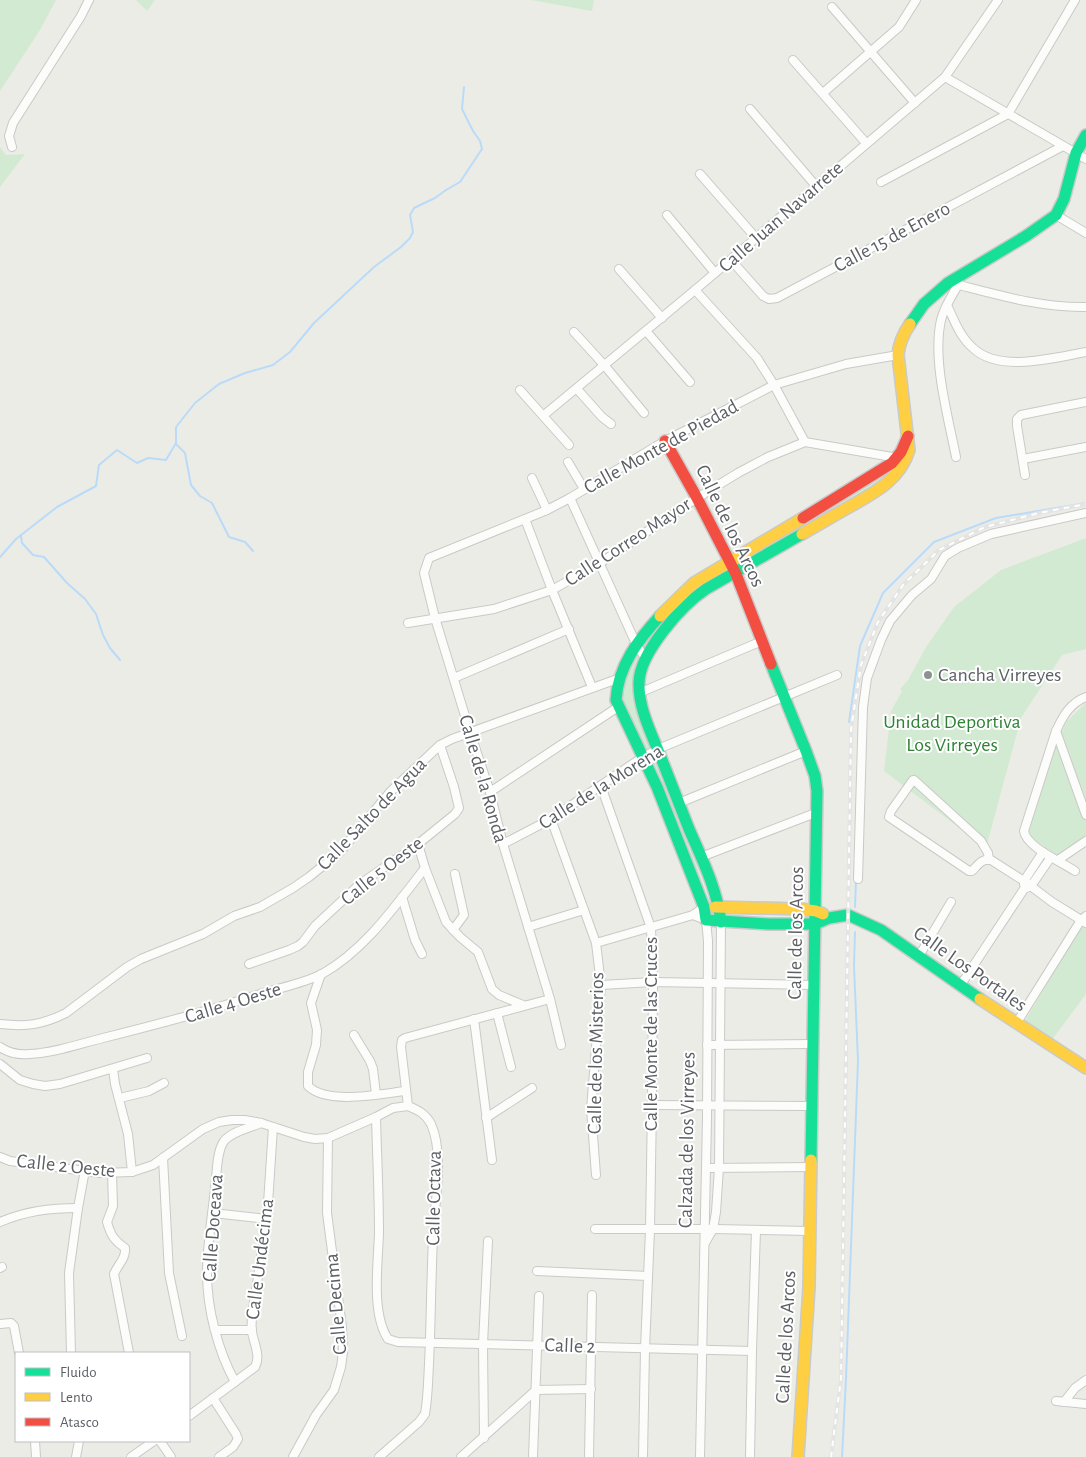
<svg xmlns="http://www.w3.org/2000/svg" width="1086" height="1457" font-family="'Alegreya Sans',sans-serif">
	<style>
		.green { fill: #d3ead2 }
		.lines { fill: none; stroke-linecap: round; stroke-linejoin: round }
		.stream { stroke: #badbf8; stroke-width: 2 }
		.street-casing { stroke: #c9c9c7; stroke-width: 10 }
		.fast-casing { stroke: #c9cac9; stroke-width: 14 }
		.slow-casing { stroke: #c9cac9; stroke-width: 14 }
		.jam-casing { stroke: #c9cac9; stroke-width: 14 }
		.street { stroke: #fcfcfb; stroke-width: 8 }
		.fast { stroke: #16e098; stroke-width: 11 }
		.slow { stroke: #ffcf43; stroke-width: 11 }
		.jam { stroke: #f24e42; stroke-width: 11 }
		.rail-casing { stroke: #e3e4e3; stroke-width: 4 }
		.rail { stroke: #fff; stroke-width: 2; stroke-dasharray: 5.5; stroke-linecap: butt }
		.poi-dot { fill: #8e9192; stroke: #fff; stroke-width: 2 }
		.labels { text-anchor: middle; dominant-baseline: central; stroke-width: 4; stroke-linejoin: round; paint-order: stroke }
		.street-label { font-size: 20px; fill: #5c6065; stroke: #fff }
		.poi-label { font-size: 20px; fill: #5c6065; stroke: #fff; text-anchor: start }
		.park-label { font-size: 20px; fill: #2e8235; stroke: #fff }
	</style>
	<rect width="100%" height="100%" fill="#ecece7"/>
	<g class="green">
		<path d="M0 0H56L40 30 0 91Z"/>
		<path d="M136 0H155L147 11Z"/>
		<path d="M531 0H594L592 11Z"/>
		<path d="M0 147 6 155 25 154 0 187Z"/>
		<path d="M892 461 900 466 892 477 735 573 728 563Z"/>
		<path d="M1086 538V649L1062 655 1021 718 986 848 884 771 891 711 902 691 900 689 908 680 926 647 954 607 1001 570Z"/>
		<path d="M725 564 732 574 701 593 648 651 636 698 673 805 696 863 714 918H705L644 761 618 712 623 666 649 624Z"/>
		<path d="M1086 703V836L1058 856 1026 834 1055 745 1067 721Z"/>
		<path d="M1082 925 1086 928V994L1051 1041 1023 1024Z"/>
	</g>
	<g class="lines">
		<g class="stream">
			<path d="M176 444 185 453 191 485 200 496 212 503 229 537 245 542 253 551"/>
			<path d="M21 536 22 543 33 555 44 557 67 583 85 599 96 614 103 635 110 648 120 660"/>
			<path d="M0 557 16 539 57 507 96 486 99 465 117 450 137 463 148 458 166 460 176 443V427L195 403 219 384 245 373 273 365 290 352 314 323 374 267 401 247 410 238 413 232 410 215 414 208 435 198 446 190 460 182 482 149 480 141 473 131 462 109 464 87"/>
			<path d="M849 722 860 646 883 593 934 542 996 518 1086 503"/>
			<path d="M855 907 856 880"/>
			<path d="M842 1457 846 1379 858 1061 854 966 855 932"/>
		</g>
		<g class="street-casing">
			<g id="street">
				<path d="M832 7 915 103"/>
				<path d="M793 60 866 143"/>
				<path d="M945 77 1086 159"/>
				<path d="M823 93 899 27 916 0"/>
				<path d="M750 109 816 186"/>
				<path d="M12 147 9 136 13 123 81 16 89 0"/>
				<path d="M700 174 756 238"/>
				<path d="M881 182 1008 114 1075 0"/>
				<path d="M667 215 715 273"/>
				<path d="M1056 215 1086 233"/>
				<path d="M731 260 763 296 769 299 777 298 1063 146"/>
				<path d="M619 269 662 318"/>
				<path d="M955 284C998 295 1042 308 1086 307"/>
				<path d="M695 290 757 358 774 385 805 442"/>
				<path d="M947 305C954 320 960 337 973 348 999 373 1053 358 1086 352"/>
				<path d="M646 331 690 382"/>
				<path d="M574 332 605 366 644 413"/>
				<path d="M577 389 602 417 611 424"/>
				<path d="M520 390 569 445"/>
				<path d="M544 415 695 290 945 77 998 0"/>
				<path d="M956 457C948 416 932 360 941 320 944 307 952 296 958 285"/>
				<path d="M1023 459 1086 447"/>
				<path d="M568 462 584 489"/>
				<path d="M1025 475 1017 426V419L1021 415 1086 402"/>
				<path d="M532 478 547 510"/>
				<path d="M570 498 637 646 646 659"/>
				<path d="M525 519 552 590 592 687"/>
				<path d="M408 623 494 609 552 590 600 563 697 498 738 473 768 457 805 442 898 458"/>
				<path d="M454 678 569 629"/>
				<path d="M639 693 762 641"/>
				<path d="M1056 731 1086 815"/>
				<path d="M601 786 651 928 653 982 652 1105 650 1230 645 1349 643 1457"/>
				<path d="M490 792 618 707"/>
				<path d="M679 803 806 751"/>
				<path d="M551 819 596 943 601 985 591 1109 596 1175"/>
				<path d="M418 844 425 868 446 922 460 937 478 952 492 989 499 995 523 1005"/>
				<path d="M503 844 551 819 643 757 658 749 837 675"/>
				<path d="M701 857 818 812"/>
				<path d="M989 860 988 853 981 841 914 780H913L891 811 889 817 969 871H972C978 865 982 858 991 860L1024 881 1052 902 1086 923"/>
				<path d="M1058 860 1086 841"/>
				<path d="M1075 871C1062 862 1026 847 1024 831L1056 731C1063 716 1070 703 1086 697"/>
				<path d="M858 879 863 707 867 678 881 640 890 621 912 595 931 579 945 556 958 548 991 534 1086 513"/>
				<path d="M1024 884V881L1043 852"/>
				<path d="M402 897 415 940 422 954"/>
				<path d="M693 915 706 920 708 941 707 1118 700 1457"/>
				<path d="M528 927 584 910"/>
				<path d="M453 930 464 915 455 874"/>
				<path d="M596 943 693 915 704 907"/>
				<path d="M919 956 951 902"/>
				<path d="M249 964 289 950 298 946 303 942 315 926 360 884 418 844 455 814 459 808 454 787 440 745"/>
				<path d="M321 974 311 1003 317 1030 316 1045 308 1072V1086C327 1105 380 1094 405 1091"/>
				<path d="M601 985 653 982 814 985"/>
				<path d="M960 986 1024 889 1031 886 1051 857"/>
				<path d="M497 1013 511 1067"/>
				<path d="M474 1019 492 1160"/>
				<path d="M0 1024C26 1027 42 1025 66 1013L127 967 141 959 203 934 234 916 260 907 293 888 309 877 340 852 390 792 440 745 452 739 620 678"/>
				<path d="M1016 1024 1081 920 1086 916"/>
				<path d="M354 1035 370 1061 373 1069 376 1094"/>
				<path d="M561 1045 550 999 503 844 490 792 470 732 435 618 424 573 429 558 547 510 570 498 665 441 774 385 846 364 898 355"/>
				<path d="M707 1045 813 1044"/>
				<path d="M0 1047C9 1053 18 1055 29 1054 54 1053 79 1044 103 1038 155 1025 206 1012 257 995 278 988 302 984 322 974 365 950 395 906 425 868"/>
				<path d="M0 1064 20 1080 33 1084 45 1086 60 1084 147 1058"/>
				<path d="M113 1069 115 1084 128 1134 132 1172"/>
				<path d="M120 1098 149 1091 164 1083"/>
				<path d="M652 1105 812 1106"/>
				<path d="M376 1117C377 1156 379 1194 379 1233 378 1264 371 1313 388 1339L398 1342 752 1351"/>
				<path d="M486 1118 532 1088"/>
				<path d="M0 1157 10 1161 100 1173 132 1172 153 1165 203 1129 219 1122 232 1120H245L261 1123 304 1137 315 1139 328 1138 376 1117 393 1108 408 1106"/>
				<path d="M163 1158 169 1273 182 1336"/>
				<path d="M706 1168 811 1167"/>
				<path d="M112 1173 113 1206 107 1222C111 1236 114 1240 125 1248 126 1259 118 1264 114 1274L129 1353"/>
				<path d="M213 1213 267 1219"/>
				<path d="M0 1222C26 1211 50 1208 78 1208"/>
				<path d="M595 1229H713L809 1231"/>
				<path d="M705 1243 713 1229 716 1212 719 1168 721 922"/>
				<path d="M0 1268 2 1267"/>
				<path d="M537 1271 648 1276"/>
				<path d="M0 1324 11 1323 14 1326 19 1353"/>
				<path d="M216 1330H252"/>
				<path d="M71 1353 69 1273 78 1208 85 1170"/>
				<path d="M235 1382C218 1351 207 1309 207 1273 207 1247 212 1216 215 1189 217 1176 216 1152 224 1141 232 1131 250 1128 261 1123"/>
				<path d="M213 1398 236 1434 238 1439 233 1447 219 1457"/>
				<path d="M1056 1401 1086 1404"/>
				<path d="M1064 1402 1075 1388 1086 1380"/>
				<path d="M189 1416 255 1367C261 1356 254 1344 252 1332 251 1327 252 1321 252 1315L267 1219 273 1127"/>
				<path d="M484 1438 483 1344 488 1241"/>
				<path d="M35 1441 36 1457"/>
				<path d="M160 1441 171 1457"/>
				<path d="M76 1457 79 1441"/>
				<path d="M131 1457 154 1441"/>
				<path d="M293 1457 316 1415 334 1390 341 1367 343 1352 342 1327 327 1213 328 1138"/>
				<path d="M379 1457 419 1422 425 1414C428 1397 428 1381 429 1364 431 1322 431 1280 433 1238 434 1204 445 1155 431 1124 426 1114 418 1110 408 1106L401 1047 402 1040 405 1038 550 999"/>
				<path d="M461 1457 536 1390 591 1389"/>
				<path d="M533 1457 539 1296"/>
				<path d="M589 1457 592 1295"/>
				<path d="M750 1457 752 1351 756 1230"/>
			</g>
		</g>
		<g class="fast-casing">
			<g id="fast">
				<path d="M910 324 924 304 948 283 1026 236 1056 215 1064 199 1076 153 1086 135"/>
				<path d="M660 616C638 640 618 666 616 700L657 787 704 907 706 920 768 924H815L829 918 848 915 881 930 980 999"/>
				<path d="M771 664 806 751 815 776 817 791 811 1160"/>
				<path d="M721 922C717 889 702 859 689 829 679 804 670 780 660 755 651 733 638 707 639 682 640 652 682 605 706 589L802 534"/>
			</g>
		</g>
		<g class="slow-casing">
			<g id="slow">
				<path d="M802 534C818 525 833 516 849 507 874 493 900 480 909 450L898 355C899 344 903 334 910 324"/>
				<path d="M660 616 694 583 803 518"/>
				<path d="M715 907 800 909 816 911 823 914"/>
				<path d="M980 999 1086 1068"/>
				<path d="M798 1457 809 1287 811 1160"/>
			</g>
		</g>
		<g class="jam-casing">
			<g id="jam">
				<path d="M665 441 697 498 736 574 771 664"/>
				<path d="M803 518 892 463 901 452 908 436"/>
			</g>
		</g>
		<use href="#street" class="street"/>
		<use href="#fast" class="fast"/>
		<use href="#slow" class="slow"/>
		<use href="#jam" class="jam"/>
		<g class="rail-casing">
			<path id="rail" d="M831 1457 841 1378 851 729 861 665 878 622 903 585 939 550 985 527 1039 513 1086 504"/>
		</g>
		<use href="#rail" class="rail"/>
	</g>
	<circle class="poi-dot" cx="928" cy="675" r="5"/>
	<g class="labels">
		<g class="street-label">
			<text transform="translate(781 217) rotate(-41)">Calle Juan Navarrete</text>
			<text transform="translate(892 237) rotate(-28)">Calle 15 de Enero</text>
			<text transform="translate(661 447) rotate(-29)">Calle Monte de Piedad</text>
			<text transform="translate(730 526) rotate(64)">Calle de los Arcos</text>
			<text transform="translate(628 542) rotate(-33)">Calle Correo Mayor</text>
			<text transform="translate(483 779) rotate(74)">Calle de la Ronda</text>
			<text transform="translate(601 787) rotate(-32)">Calle de la Morena</text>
			<text transform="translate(372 814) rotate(-46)">Calle Salto de Agua</text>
			<text transform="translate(382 871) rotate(-38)">Calle 5 Oeste</text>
			<text transform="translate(796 933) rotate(-89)">Calle de los Arcos</text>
			<text transform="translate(970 969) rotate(35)">Calle Los Portales</text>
			<text transform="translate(233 1003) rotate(-17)">Calle 4 Oeste</text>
			<text transform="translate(651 1034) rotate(-90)">Calle Monte de las Cruces</text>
			<text transform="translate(596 1053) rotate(-89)">Calle de los Misterios</text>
			<text transform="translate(687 1140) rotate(-89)">Calzada de los Virreyes</text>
			<text transform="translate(66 1166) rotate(6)">Calle 2 Oeste</text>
			<text transform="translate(434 1198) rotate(-89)">Calle Octava</text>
			<text transform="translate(213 1228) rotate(-86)">Calle Doceava</text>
			<text transform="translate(260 1259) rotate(-83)">Calle Undécima</text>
			<text transform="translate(336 1304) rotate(-95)">Calle Decima</text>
			<text transform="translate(786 1337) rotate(-87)">Calle de los Arcos</text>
			<text transform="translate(570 1346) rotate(2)">Calle 2</text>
		</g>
		<g class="poi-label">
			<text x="938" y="675">Cancha Virreyes</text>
		</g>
		<g class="park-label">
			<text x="952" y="722">Unidad Deportiva<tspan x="952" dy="23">Los Virreyes</tspan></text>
		</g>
	</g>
	<rect x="15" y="1352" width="175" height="90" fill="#ffffff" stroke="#bebfc1"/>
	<rect x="25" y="1368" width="25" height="8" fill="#16e098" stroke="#bebfc1"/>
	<text x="60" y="1377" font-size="15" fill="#5c6065">Fluido</text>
	<rect x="25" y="1393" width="25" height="8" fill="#ffcf43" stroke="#bebfc1"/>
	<text x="60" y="1402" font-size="15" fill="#5c6065">Lento</text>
	<rect x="25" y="1418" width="25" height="8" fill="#f24e42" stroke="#bebfc1"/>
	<text x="60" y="1427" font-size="15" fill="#5c6065">Atasco</text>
</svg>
